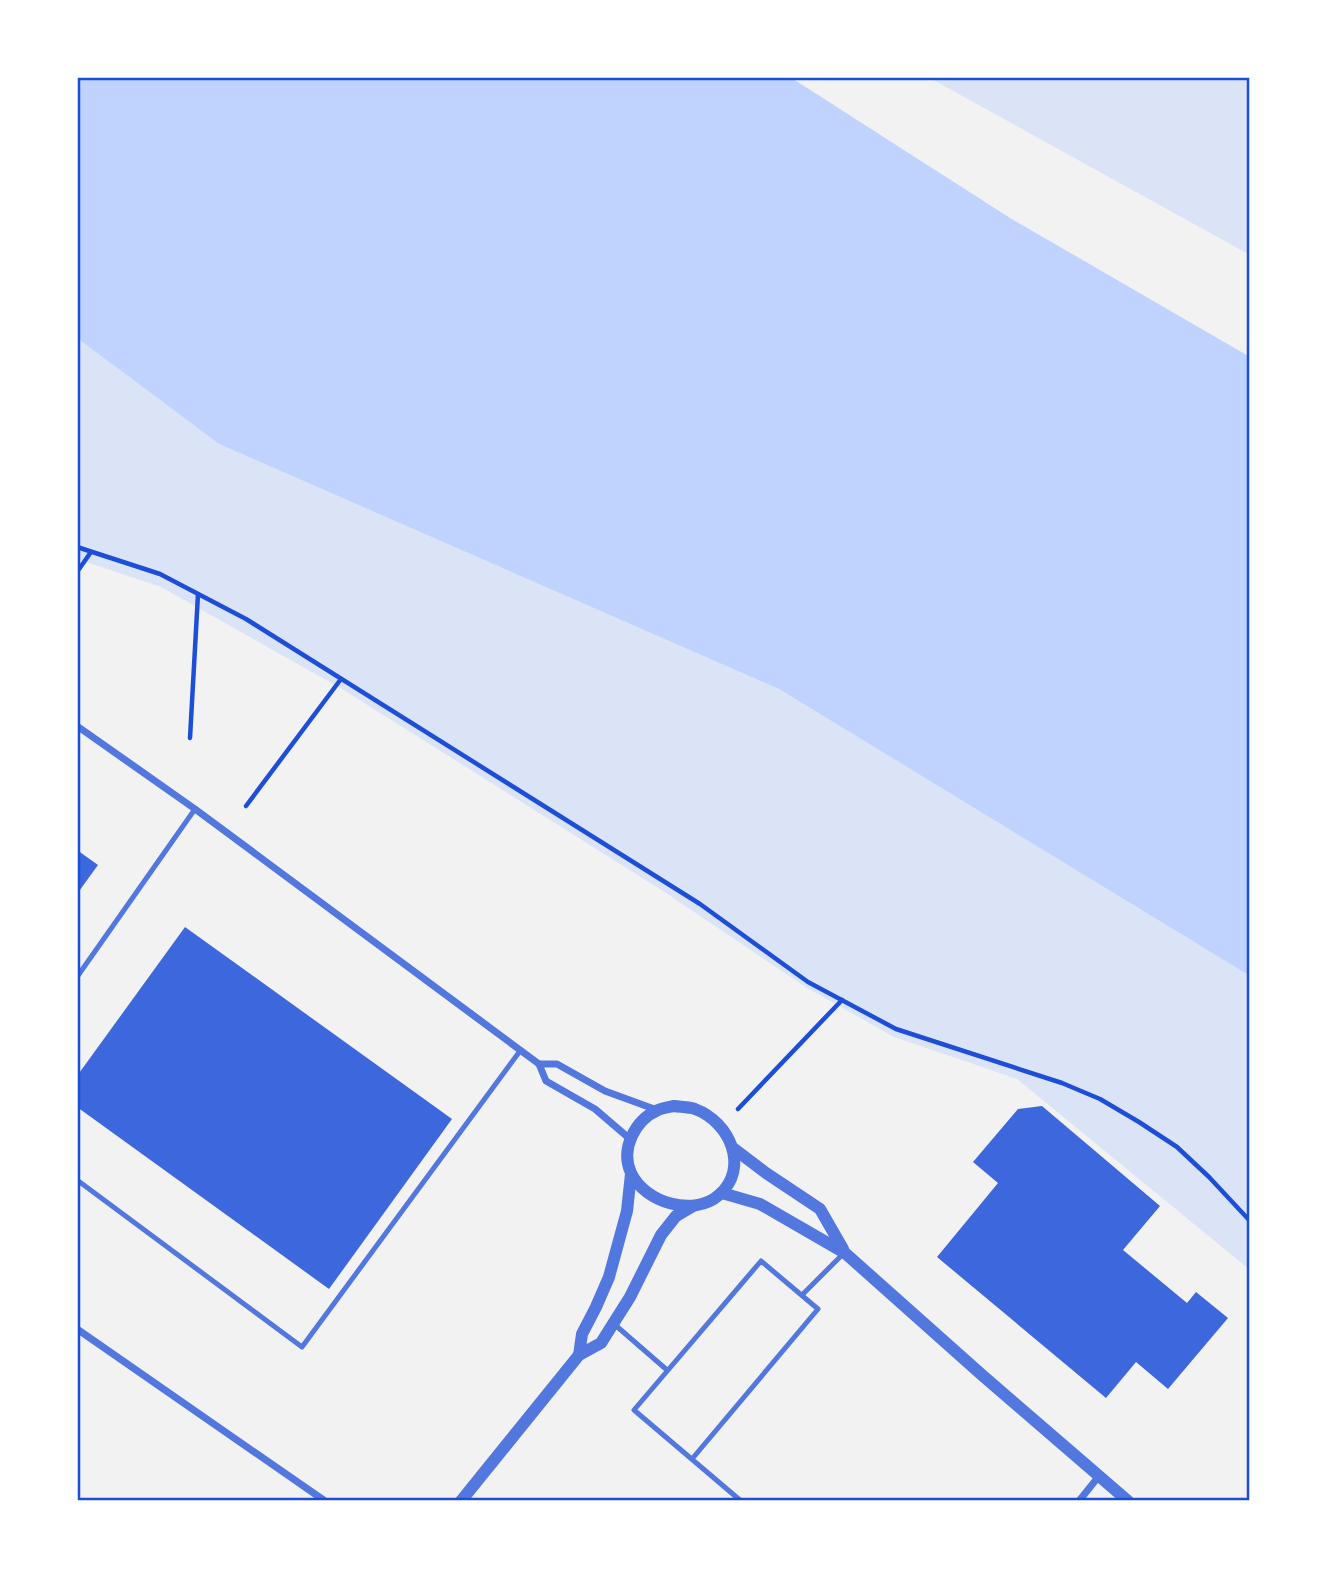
<svg xmlns="http://www.w3.org/2000/svg" width="1327" height="1578" font-family="'IBM Plex Sans',sans-serif">
	<style>
		.green { fill: #dbe4f7 }
		.water { fill: #bfd3fe }
		.building { fill: #3d67dc }
		.lines { fill: none; stroke-linecap: round; stroke-linejoin: round }
		.path { stroke: #1d4ed8; stroke-width: 4.5 }
		.service { stroke: #5277de; stroke-width: 5 }
		.minor { stroke: #5277de; stroke-width: 7 }
		.tertiary { stroke: #5277de; stroke-width: 12 }
		.neatline { fill: none; stroke: #1d4ed8; stroke-width: 2.5 }
	</style>
	<rect width="100%" height="100%" fill="#f2f2f2"/>
	<g class="green">
		<path d="M928 77H1250V255Z"/>
		<path d="M77 338 219 444 779 689 1250 976V1270L1017 1079 894 1037 807 988 663 891 342 689 161 587 77 559Z"/>
	</g>
	<path class="water" d="M77 77H790L1010 218 1250 357V976L779 689 219 444 77 338Z"/>
	<g class="building">
		<path d="M77 850 98 865 77 894Z"/>
		<path d="M185 927 452 1119 329 1289 77 1107V1076Z"/>
		<path d="M1042 1106 1160 1206 1123 1250 1187 1303 1196 1292 1228 1318 1168 1389 1136 1362 1106 1398 937 1257 998 1183 973 1162 1018 1109Z"/>
	</g>
	<g class="lines">
		<g class="path">
			<path d="M77 547 160 574 246 619 700 904 808 982 896 1029 1062 1083 1100 1099 1139 1122 1177 1147 1209 1177 1250 1221"/>
			<path d="M77 572 91 552"/>
			<path d="M190 738 198 594"/>
			<path d="M246 806 341 679"/>
			<path d="M738 1109 842 1000"/>
		</g>
		<g class="service">
			<path d="M77 977 195 809"/>
			<path d="M77 1180 302 1347 520 1051"/>
			<path d="M802 1295 844 1253"/>
			<path d="M614 1324 667 1370"/>
			<path d="M692 1459 818 1309 761 1261 634 1410 741 1501"/>
		</g>
		<g class="minor">
			<path d="M77 726 195 809 539 1064 546 1081 595 1109 630 1139"/>
			<path d="M539 1064H557L605 1091 657 1110"/>
			<path d="M77 1329 325 1501"/>
			<path d="M1079 1501 1099 1476"/>
		</g>
		<g class="tertiary">
			<path d="M674 1106C680 1107 689 1107 695 1109 730 1122 750 1168 719 1195 694 1217 645 1203 631 1173 620 1149 635 1120 658 1110 662 1108 669 1107 674 1106Z"/>
			<path d="M733 1148 766 1173 820 1209 843 1249"/>
			<path d="M722 1193 760 1204 845 1253 982 1375 1128 1501"/>
			<path d="M579 1355 582 1334 596 1307 609 1277 627 1211 631 1174"/>
			<path d="M461 1501 579 1355 601 1343 630 1297 661 1235 676 1216 693 1206"/>
		</g>
	</g>
	<rect width="1327" height="1578" fill="none" stroke="#ffffff" stroke-width="158"/>
	<rect x="79" y="79" width="1169" height="1420" class="neatline"/>
</svg>
